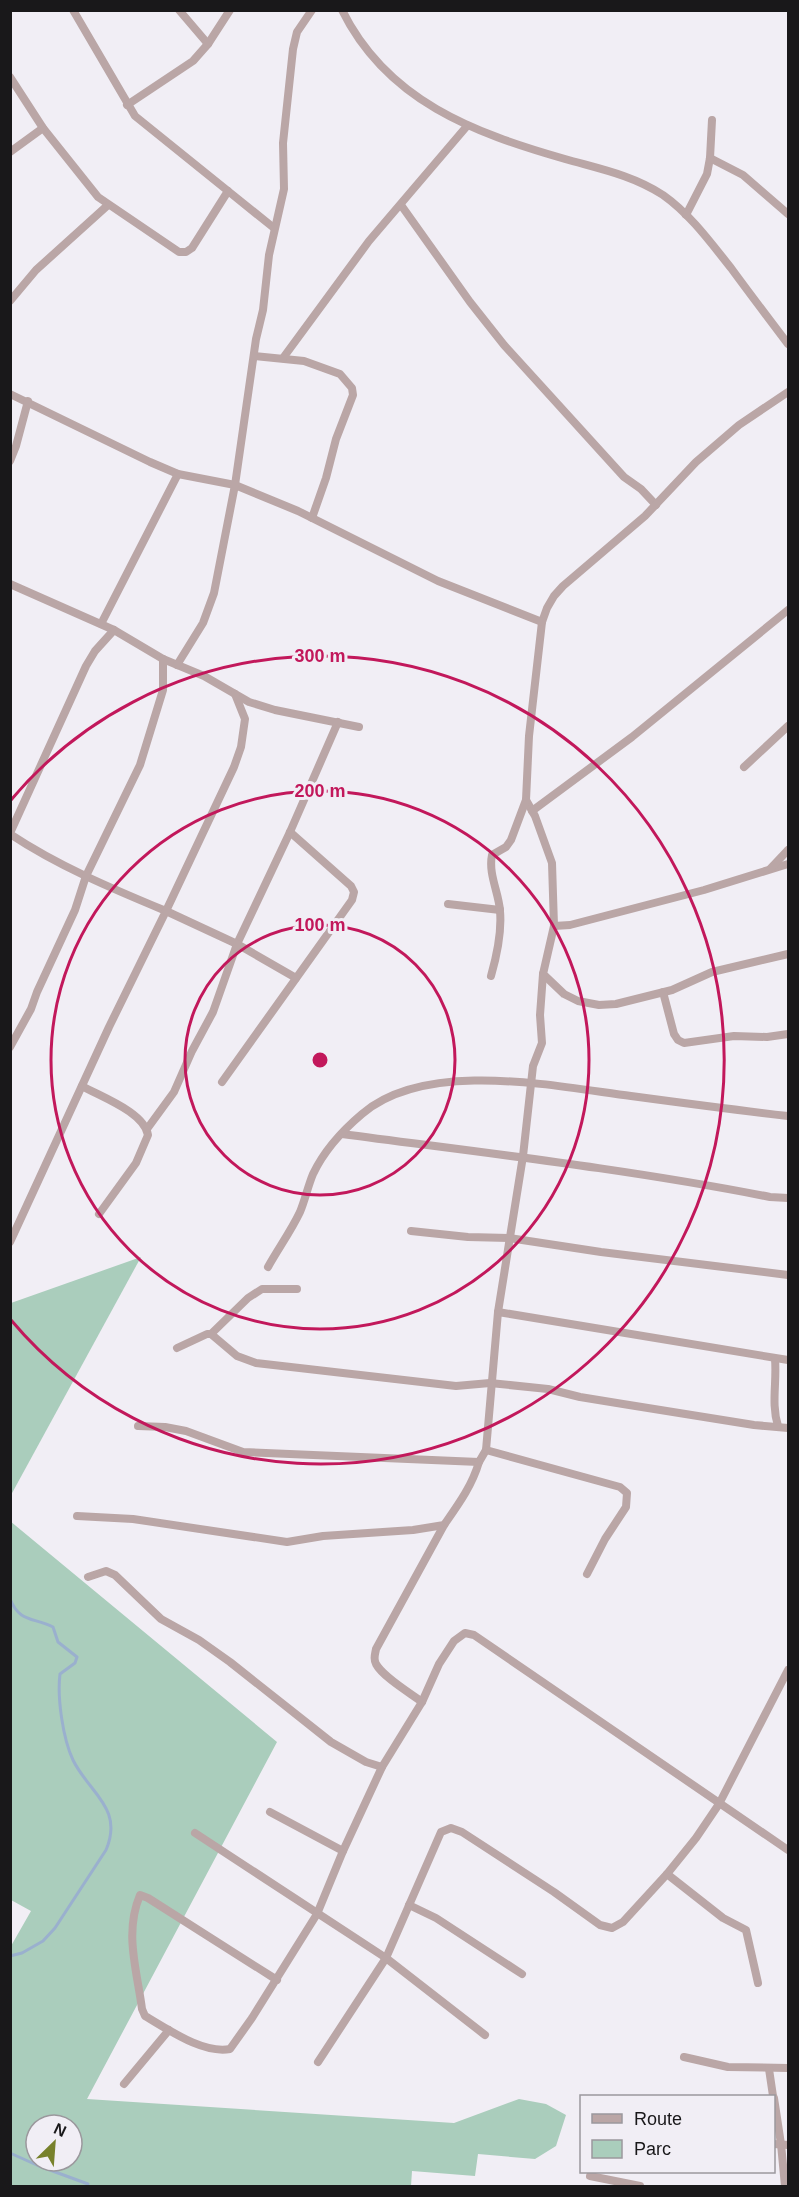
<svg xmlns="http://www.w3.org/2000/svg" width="799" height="2197" font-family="Arial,sans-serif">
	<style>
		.green { fill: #aacdbc; fill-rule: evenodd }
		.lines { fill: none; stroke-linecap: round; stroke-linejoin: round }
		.stream { stroke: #9ab0ce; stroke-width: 3 }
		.minor { stroke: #baa6a6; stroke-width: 8 }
		.ring { fill: none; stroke: #c2185b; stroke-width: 3 }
		.centre { fill: #c2185b; stroke: #f1eef5; stroke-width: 3 }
		.ring-label { font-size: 18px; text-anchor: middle; font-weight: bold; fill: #c2185b; stroke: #f1eef5; stroke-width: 6; stroke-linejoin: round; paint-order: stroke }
	</style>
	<rect width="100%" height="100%" fill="#f1eef5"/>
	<g class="green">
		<path d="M141 1257 11 1495V1303Z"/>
		<path d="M10 1521 277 1742 87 2099 454 2123 519 2099 546 2104 566 2115 556 2146 535 2159 478 2154 475 2176 412 2171 411 2186H11V1946L31 1911 11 1900ZM36 2125H72V2161H36Z"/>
	</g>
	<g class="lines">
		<g class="stream">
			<path d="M10 1599C20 1623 33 1617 53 1627L58 1642 77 1657 75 1663 60 1674C57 1698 63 1739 73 1760 89 1793 124 1808 106 1850L55 1928 43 1941 22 1953 10 1956"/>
			<path d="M10 2153 39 2166 88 2184"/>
		</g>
		<g class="minor">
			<path d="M73 10 135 116 228 191"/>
			<path d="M179 10 208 44"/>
			<path d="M342 10C387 101 474 133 565 159 600 169 632 175 663 195 690 214 711 243 731 268 750 294 769 319 788 344"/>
			<path d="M10 77 43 128 98 197 179 252H186L192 248 228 191 274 228"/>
			<path d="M127 105 193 61 208 44 230 10"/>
			<path d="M10 152 43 128"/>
			<path d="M710 158 743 175 788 214"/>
			<path d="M401 205 470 302 504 345 624 477 641 489 656 505"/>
			<path d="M686 215 707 174 710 158 712 120"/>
			<path d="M10 301 36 270 108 205"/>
			<path d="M254 356 304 361 340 374 352 388 353 395 336 439 326 478 312 518"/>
			<path d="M283 358 369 241 467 126"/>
			<path d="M788 392 739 425 696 462 645 516 563 586 554 596 547 608 542 622 529 736 526 800 535 816 552 863 554 926 570 925 704 890 788 864"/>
			<path d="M10 394 150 462 178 474 235 485 298 511 438 581 542 622"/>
			<path d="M10 461 16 446 28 401"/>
			<path d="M10 584 114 630 163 659 204 676 249 702 275 710 359 727"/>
			<path d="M101 624 178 474"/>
			<path d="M177 665 203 623 214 593 235 485 256 339 263 310 269 255 284 189 283 143 293 49 297 32 312 10"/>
			<path d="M744 767 788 726"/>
			<path d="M532 811 632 737 788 610"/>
			<path d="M10 833 86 666 95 651 114 630"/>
			<path d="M10 834C58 866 113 889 166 911L109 1027 10 1242"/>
			<path d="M771 868 788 850"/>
			<path d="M448 904 500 910"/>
			<path d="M554 926 543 974 564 994 578 1001 599 1005 616 1004 672 990 712 972 788 954"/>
			<path d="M491 976C497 955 502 933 500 911 499 893 488 874 492 855L506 847 511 840 526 800"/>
			<path d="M296 978 237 944 290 832 338 722"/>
			<path d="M663 992 674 1034 678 1040 684 1043 734 1036 767 1037 788 1034"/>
			<path d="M10 1047 31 1009 37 992 75 910 86 876 140 765 163 690V659"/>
			<path d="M222 1082 352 900 354 892 351 886 290 832"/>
			<path d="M82 1086C101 1097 144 1112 148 1135L136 1163 99 1214"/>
			<path d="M147 1129 174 1092 192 1051 213 1012 237 944 166 911 234 767 241 747 245 719 235 694"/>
			<path d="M342 1134C485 1153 628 1169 770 1197L788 1198"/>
			<path d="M411 1231 468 1237 509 1238 601 1252 788 1275"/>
			<path d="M268 1267C278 1249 291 1231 300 1212 305 1200 308 1186 313 1174 324 1151 343 1130 362 1114 426 1059 554 1086 631 1096 683 1103 736 1110 788 1116"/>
			<path d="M498 1312 788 1360"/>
			<path d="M211 1334 248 1298 262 1289H297"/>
			<path d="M177 1348 207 1334H211L237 1356 256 1363 456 1386 490 1383 548 1389 580 1397 623 1404 754 1425 788 1428"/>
			<path d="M775 1359C777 1382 771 1404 778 1426"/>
			<path d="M138 1426 165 1427 186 1431 243 1452 479 1462 486 1450 498 1312 523 1156 533 1066 542 1043 540 1015 543 974"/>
			<path d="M486 1450 620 1487 627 1493 626 1507 605 1539 587 1574"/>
			<path d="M77 1516 133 1519 287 1542 323 1536 413 1530 444 1525C458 1505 472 1486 479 1462"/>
			<path d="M88 1577 106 1571 115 1575 161 1619 199 1640 230 1662 331 1742 366 1762 382 1767"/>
			<path d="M422 1702C410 1693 383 1677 376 1664 373 1659 375 1655 376 1649L444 1525"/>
			<path d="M270 1812 343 1851"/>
			<path d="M195 1833 386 1958 485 2035"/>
			<path d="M667 1874 723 1918 746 1930 758 1983"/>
			<path d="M409 1905 436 1918 522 1974"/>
			<path d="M277 1980 148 1898 140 1895C124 1933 137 1970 142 2009L145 2016C169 2030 203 2054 230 2049L252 2018 317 1914 343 1851 382 1767 422 1702 439 1664 454 1641 465 1633 474 1635 788 1850"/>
			<path d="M684 2057 728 2067 788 2068"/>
			<path d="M318 2062 386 1958 441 1832 451 1828 462 1832 554 1892 600 1925 612 1928 623 1922 667 1874 696 1838 719 1804 788 1670"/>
			<path d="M769 2069 773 2096"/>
			<path d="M124 2084 169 2030"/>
			<path d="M774 2098 781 2144 785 2186"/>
			<path d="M774 2144 788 2145"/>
			<path d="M590 2176 640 2186"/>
		</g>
	</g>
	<g class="ring">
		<circle cx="320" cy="1060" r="135"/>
		<circle cx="320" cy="1060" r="269"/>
		<path d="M11 800A404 404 0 1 1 11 1320"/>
	</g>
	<circle cx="320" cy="1060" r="9" class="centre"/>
	<g class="ring-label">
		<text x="320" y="662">300 m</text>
		<text x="320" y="797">200 m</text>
		<text x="320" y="931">100 m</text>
	</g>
	<rect width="799" height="2197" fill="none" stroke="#19181a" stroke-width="24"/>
	<rect x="580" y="2095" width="195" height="78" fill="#f1eef5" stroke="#9b989d" stroke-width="1.5"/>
	<rect x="592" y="2114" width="30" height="9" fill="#baa6a6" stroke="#9b989d" stroke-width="1.5"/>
	<text x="634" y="2125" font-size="18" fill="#19181a">Route</text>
	<rect x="592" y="2140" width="30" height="18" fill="#aacdbc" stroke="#9b989d" stroke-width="1.5"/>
	<text x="634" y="2155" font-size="18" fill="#19181a">Parc</text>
	<g transform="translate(54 2143) rotate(25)"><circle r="28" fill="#f1eef5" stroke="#9b989d" stroke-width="1.5"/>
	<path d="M0-4.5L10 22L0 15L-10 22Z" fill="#78812c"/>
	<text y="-9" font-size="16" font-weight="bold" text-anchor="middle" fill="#19181a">N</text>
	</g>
</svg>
